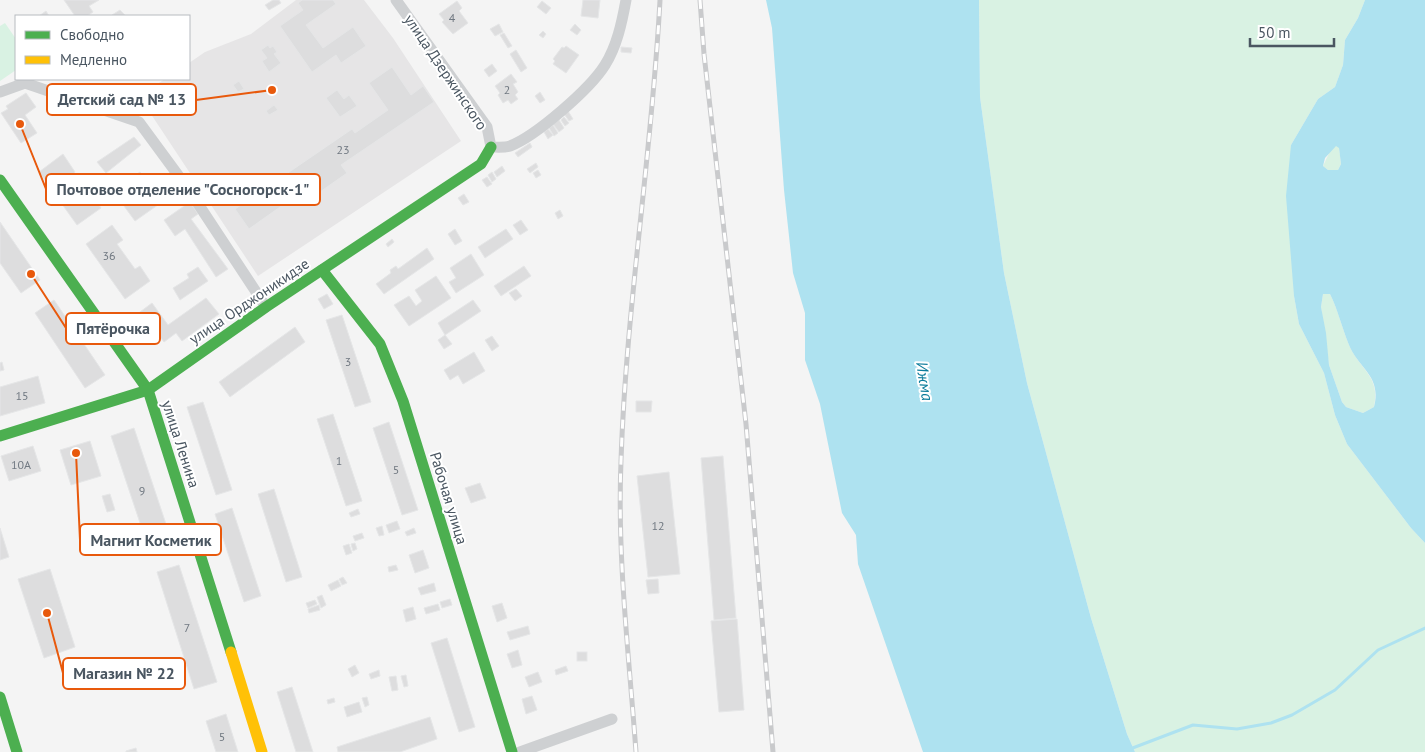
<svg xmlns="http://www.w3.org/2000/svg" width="1425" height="752" font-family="'PT Sans',sans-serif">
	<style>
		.education { fill: #e6e5e6 }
		.green { fill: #d9f2e3 }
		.water { fill: #aee2f0; fill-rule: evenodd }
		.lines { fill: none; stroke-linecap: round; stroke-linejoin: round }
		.stream { stroke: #aee2f0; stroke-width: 3 }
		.building { fill: #ddddde; stroke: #e5e6e7 }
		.street { stroke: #ced0d2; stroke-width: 11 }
		.fast { stroke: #4caf50; stroke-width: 11 }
		.slow { stroke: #ffc107; stroke-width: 11 }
		.rail-casing { stroke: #c9cacc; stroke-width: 5 }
		.rail { stroke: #fff; stroke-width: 3; stroke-dasharray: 9; stroke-linecap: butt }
		.labels { text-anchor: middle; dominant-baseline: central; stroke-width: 4; stroke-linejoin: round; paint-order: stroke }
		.number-label { font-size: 12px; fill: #707881 }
		.street-label { font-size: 15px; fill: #4a5661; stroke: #fff }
		.water-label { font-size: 16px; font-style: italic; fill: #0c7c9b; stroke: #fff }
		.leader { fill: none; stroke: #e8590c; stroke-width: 2 }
		.callout-dot { fill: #e8590c; stroke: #fff; stroke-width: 2 }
		.callout { fill: #fff; stroke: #e8590c; stroke-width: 2 }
		.callout-label { font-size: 16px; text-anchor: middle; font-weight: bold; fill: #4a5661 }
	</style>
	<rect width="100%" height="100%" fill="#f4f4f4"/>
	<path class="education" d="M296 0H364L393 38 461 141 258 276 139 96 165 79H189V63L205 52 251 34Z"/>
	<g class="green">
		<path d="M979 0H1365L1358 18 1345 40 1343 65 1335 87 1318 99 1291 145 1294 296 1299 324 1324 373 1335 415 1347 444 1411 528 1425 543V752H1135L1127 734 1091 618 1027 383 1004 273 980 97Z"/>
		<path d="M5 23 16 39V70L0 81V26Z"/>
		<path d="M1336 145 1339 147 1341 164 1338 170H1328L1323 166 1331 149Z"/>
		<path d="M1323 294H1330C1338 310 1342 328 1349 345 1359 369 1381 376 1374 407L1363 413 1346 407 1342 402 1329 365 1321 307Z"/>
	</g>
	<g class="water">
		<path d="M766 0H979L980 97 1004 273 1027 383 1091 618 1127 734 1135 752H923L858 564 856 535 842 513 820 404 805 360V313L793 273 784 190 772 28Z"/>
		<path d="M1365 0H1425V543L1411 528 1347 444 1335 415 1324 373 1299 324 1294 296 1286 196 1291 145 1318 99 1335 87 1343 65 1345 40 1358 18ZM1336 146 1339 148 1341 164 1338 170H1328L1323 166 1325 158ZM1323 294H1330C1338 310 1342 328 1349 345 1359 369 1382 376 1374 407L1363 413 1346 407 1342 402 1329 365 1326 333 1321 307Z"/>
	</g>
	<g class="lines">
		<path class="stream" d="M1130 749 1193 725 1237 729 1271 723 1292 715 1335 690 1378 650 1425 628"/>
	</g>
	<g class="building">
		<path d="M64 0H99L89 6 93 12 87 16H75Z"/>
		<path d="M273 0H279L281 3 269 10 265 5Z"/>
		<path d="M302 0H333L336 4 306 25 323 48 353 27 366 46 341 63 336 55 312 72 280 26 303 10 298 3Z"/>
		<path d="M583 0H600L598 18 581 16Z"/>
		<path d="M457 1 462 8 459 11 468 23 453 34 442 22 444 20 439 14Z"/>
		<path d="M542 1 551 8 546 14 537 7Z"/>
		<path d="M120 10 126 16H113L112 15Z"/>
		<path d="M46 11 49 16H39Z"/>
		<path d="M499 24 503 32 495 36 490 29Z"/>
		<path d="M575 24 581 30 577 35 570 30Z"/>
		<path d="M543 31 546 34 543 38 539 35Z"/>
		<path d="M504 33 512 46 508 48 500 35Z"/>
		<path d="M268 45 270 48 273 46 277 52 274 54 281 63 269 72 262 61 267 58 261 50Z"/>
		<path d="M566 46 579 55 566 73 553 64 555 61 553 59 562 47 564 48Z"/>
		<path d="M621 47 632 48 631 53 621 52Z"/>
		<path d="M516 50 527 68 521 72 510 54Z"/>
		<path d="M492 64 497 71 489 77 484 70Z"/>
		<path d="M392 67 411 95 423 86 434 102 341 165 347 173 320 192 314 183 249 229 235 209 352 129 355 133 388 110 369 83Z"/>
		<path d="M511 74 517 82 513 84 518 92 515 95 518 99 511 104 508 100 503 103 498 95 500 93 495 86Z"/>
		<path d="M239 81 244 89 238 92 233 85Z"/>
		<path d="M337 90 344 99 349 95 357 106 340 117 326 98Z"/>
		<path d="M540 92 545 100 540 103 535 96Z"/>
		<path d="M26 93 36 107 25 115 37 133 21 143 1 113 8 109 6 106Z"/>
		<path d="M274 105 278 110 269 115 266 111Z"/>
		<path d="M568 111 573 119 569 121 564 114Z"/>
		<path d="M564 117 569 123 565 126 561 120Z"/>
		<path d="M559 120 564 128 559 132 553 124Z"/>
		<path d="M553 125 558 133 554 136 549 128Z"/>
		<path d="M548 129 553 135 548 139 544 132Z"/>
		<path d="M134 137 141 145 106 173 97 162Z"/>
		<path d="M530 143 532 147 518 157 515 153Z"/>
		<path d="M63 154 75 172 71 176 86 197 91 194 101 208 77 225 39 172Z"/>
		<path d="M536 163 538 167 530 173 527 169Z"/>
		<path d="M502 166 505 171 497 177 494 172Z"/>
		<path d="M538 170 541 175 536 178 533 173Z"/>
		<path d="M140 172 162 202 135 221 113 191Z"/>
		<path d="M492 172 496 179 492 182 488 175Z"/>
		<path d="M487 177 492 184 487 187 482 180Z"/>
		<path d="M464 194 469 202 463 205 458 198Z"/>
		<path d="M190 202 198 214 191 219 228 269 216 277 185 229 175 236 164 220Z"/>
		<path d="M560 210 563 216 558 219 555 213Z"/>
		<path d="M521 220 528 230 520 235 513 225Z"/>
		<path d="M0 222 40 280 21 293 0 263Z"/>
		<path d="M112 225 123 240 117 244 135 269 140 266 150 281 125 299 86 244Z"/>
		<path d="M455 229 462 241 455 245 448 234Z"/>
		<path d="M506 229 513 239 485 258 478 247Z"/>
		<path d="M392 239 394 242 388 247 386 244Z"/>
		<path d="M427 248 434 259 384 294 376 284 391 273 390 270 396 266 398 269Z"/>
		<path d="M471 254 484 275 456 293 449 282 456 278 450 268Z"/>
		<path d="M524 266 531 276 501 296 494 286Z"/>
		<path d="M198 267 208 281 180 300 173 288 189 278 187 274Z"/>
		<path d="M436 276 451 298 409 326 394 305 409 296 416 306 422 301 415 290Z"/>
		<path d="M516 289 522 296 515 301 509 293Z"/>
		<path d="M327 294 333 304 324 309 318 299Z"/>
		<path d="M206 298 219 314 182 341 176 333 164 342 155 330 150 334 136 315 152 303 168 325Z"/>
		<path d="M54 300 105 375 85 388 35 313Z"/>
		<path d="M473 300 481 311 445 335 438 323Z"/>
		<path d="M342 315 371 402 355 407 326 320Z"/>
		<path d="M295 327 305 342 230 397 219 382Z"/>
		<path d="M445 335 452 344 444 349 438 340Z"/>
		<path d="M492 336 499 346 492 351 485 340Z"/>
		<path d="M474 352 485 371 463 384 458 375 450 380 444 370Z"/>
		<path d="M2 362 4 370 0 371V363Z"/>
		<path d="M38 376 45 403 0 416V387Z"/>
		<path d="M636 401H652L651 412H636Z"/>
		<path d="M203 402 232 490 216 495 187 407Z"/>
		<path d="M333 414 362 501 346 506 317 419Z"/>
		<path d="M389 422 418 510 402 515 373 428Z"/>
		<path d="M134 428 173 545 150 553 111 436Z"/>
		<path d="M90 441 101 476 71 485 60 450Z"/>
		<path d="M33 446 41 471 9 481 1 456Z"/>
		<path d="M723 456 736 618 714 620 701 458Z"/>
		<path d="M669 472 680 574 648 577 637 476Z"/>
		<path d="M480 483 486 498 471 503 465 488Z"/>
		<path d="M274 489 302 577 286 582 258 494Z"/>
		<path d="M110 494 115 510 107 512 102 496Z"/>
		<path d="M232 508 261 596 244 602 215 514Z"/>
		<path d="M358 509 360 514 351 517 349 513Z"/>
		<path d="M397 521 400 529 389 533 386 525Z"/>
		<path d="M382 526 384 535 379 536 376 528Z"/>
		<path d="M0 528 9 557 0 560Z"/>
		<path d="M414 528 416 533 407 536 405 532Z"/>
		<path d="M362 533 364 538 355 541 353 536Z"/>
		<path d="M355 543 357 549 353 551 351 544Z"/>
		<path d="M349 544 352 553 346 555 343 546Z"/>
		<path d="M423 550 429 568 415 573 409 555Z"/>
		<path d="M179 565 217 682 194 689 157 572Z"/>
		<path d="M396 565 398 570 389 572 388 567Z"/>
		<path d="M50 569 75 647 44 658 18 579Z"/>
		<path d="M343 577 347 583 342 585 339 579Z"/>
		<path d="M658 579 659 593 648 594 646 580Z"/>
		<path d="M338 580 341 586 331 591 328 585Z"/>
		<path d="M434 583 436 591 421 595 418 588Z"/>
		<path d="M322 595 326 605 321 608 317 597Z"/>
		<path d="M450 599 452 605 442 608 440 602Z"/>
		<path d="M315 600 317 604 308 608 306 603Z"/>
		<path d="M502 603 507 618 497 622 492 606Z"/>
		<path d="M438 604 440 610 426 614 424 608Z"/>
		<path d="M319 605 320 610 309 613 308 609Z"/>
		<path d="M413 607 416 619 406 622 403 610Z"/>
		<path d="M737 619 744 710 719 712 711 621Z"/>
		<path d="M528 626 530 634 510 640 507 632Z"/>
		<path d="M447 638 475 727 459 732 431 643Z"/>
		<path d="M518 650 522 665 512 668 507 654Z"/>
		<rect x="577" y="652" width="10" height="9"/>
		<path d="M355 665 359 673 352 677 348 669Z"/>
		<path d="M566 666 568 671 556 675 555 670Z"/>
		<path d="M379 670 380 676 371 679 369 674Z"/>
		<path d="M538 672 542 682 529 687 525 677Z"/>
		<path d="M406 675 408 686 404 687 401 676Z"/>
		<path d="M396 676 398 690 392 691 389 677Z"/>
		<path d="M292 687 313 752H296L277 692Z"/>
		<path d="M532 696 537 710 526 714 522 699Z"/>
		<path d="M367 697 369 705 365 707 362 698Z"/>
		<path d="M334 698 335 702 328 704 327 700Z"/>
		<path d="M359 702 362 712 347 717 344 707Z"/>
		<path d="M226 714 238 752H216L206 721Z"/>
		<path d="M430 717 437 739 400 752H338L337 747Z"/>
		<path d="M136 748 137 752H126V751Z"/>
	</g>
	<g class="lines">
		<g class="street">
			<path d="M396 0 487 127 491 147C496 147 504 148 510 146 536 136 590 89 605 65 617 46 622 22 626 0"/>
			<path d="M0 92 25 83 139 122 189 190 266 307"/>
			<path d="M520 752 612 719"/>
		</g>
		<g class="fast">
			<path d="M0 180 148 390 231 652"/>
			<path d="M322 270 380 344 403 401 512 752"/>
			<path d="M0 436 148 390 266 307 481 164 491 147"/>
			<path d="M0 697 17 752"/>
		</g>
		<path class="slow" d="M231 652 262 752"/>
		<g class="rail-casing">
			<g id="rail">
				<path d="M700 0 704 54 746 424 773 752"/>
				<path d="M636 752C629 655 617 558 621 461 626 307 652 154 660 0"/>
			</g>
		</g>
		<use href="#rail" class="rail"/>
	</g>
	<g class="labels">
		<g class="number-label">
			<text x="452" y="17">4</text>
			<text x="507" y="89">2</text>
			<text x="343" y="149">23</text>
			<text x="109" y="255">36</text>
			<text x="348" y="361">3</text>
			<text x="22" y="395">15</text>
			<text x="339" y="460">1</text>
			<text x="21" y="464">10А</text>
			<text x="396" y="469">5</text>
			<text x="142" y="490">9</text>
			<text x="658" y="525">12</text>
			<text x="187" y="627">7</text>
			<text x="222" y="736">5</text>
		</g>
		<g class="street-label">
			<text transform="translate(446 72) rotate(56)">улица Дзержинского</text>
			<text transform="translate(249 301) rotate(-34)">улица Орджоникидзе</text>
			<text transform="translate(181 444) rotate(72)">улица Ленина</text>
			<text transform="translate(449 498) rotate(73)">Рабочая улица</text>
		</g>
		<g class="water-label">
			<text transform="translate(925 381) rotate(81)">Ижма</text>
		</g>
	</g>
	<path class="leader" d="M272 90L196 100M20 124L46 189M31 274L66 328M76 453L80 540M47 613L63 673"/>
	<g class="callout-dot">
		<circle cx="272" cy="90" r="5"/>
		<circle cx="20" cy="124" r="5"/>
		<circle cx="31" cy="274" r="5"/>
		<circle cx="76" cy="453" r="5"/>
		<circle cx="47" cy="613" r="5"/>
	</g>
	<g class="callout">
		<rect x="47" y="84" width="149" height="31" rx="5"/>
		<rect x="46" y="174" width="274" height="31" rx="5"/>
		<rect x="66" y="313" width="94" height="31" rx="5"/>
		<rect x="80" y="524" width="141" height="31" rx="5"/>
		<rect x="63" y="658" width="122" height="31" rx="5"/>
	</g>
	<g class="callout-label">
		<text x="122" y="105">Детский сад № 13</text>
		<text x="183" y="195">Почтовое отделение "Сосногорск-1"</text>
		<text x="113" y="334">Пятёрочка</text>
		<text x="151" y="546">Магнит Косметик</text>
		<text x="124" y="679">Магазин № 22</text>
	</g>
	<rect x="15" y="15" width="175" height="65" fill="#ffffff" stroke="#b7bbc0"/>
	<rect x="25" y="31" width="25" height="8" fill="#4caf50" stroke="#b7bbc0"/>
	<text x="60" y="40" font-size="15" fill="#4a5661">Свободно</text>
	<rect x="25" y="56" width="25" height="8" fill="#ffc107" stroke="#b7bbc0"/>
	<text x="60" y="65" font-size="15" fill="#4a5661">Медленно</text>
	<path d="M1250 38v8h84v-8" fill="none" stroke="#4a5661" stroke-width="2.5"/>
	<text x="1258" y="38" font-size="15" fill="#4a5661" stroke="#ffffff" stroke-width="4" paint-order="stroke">50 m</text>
</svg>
